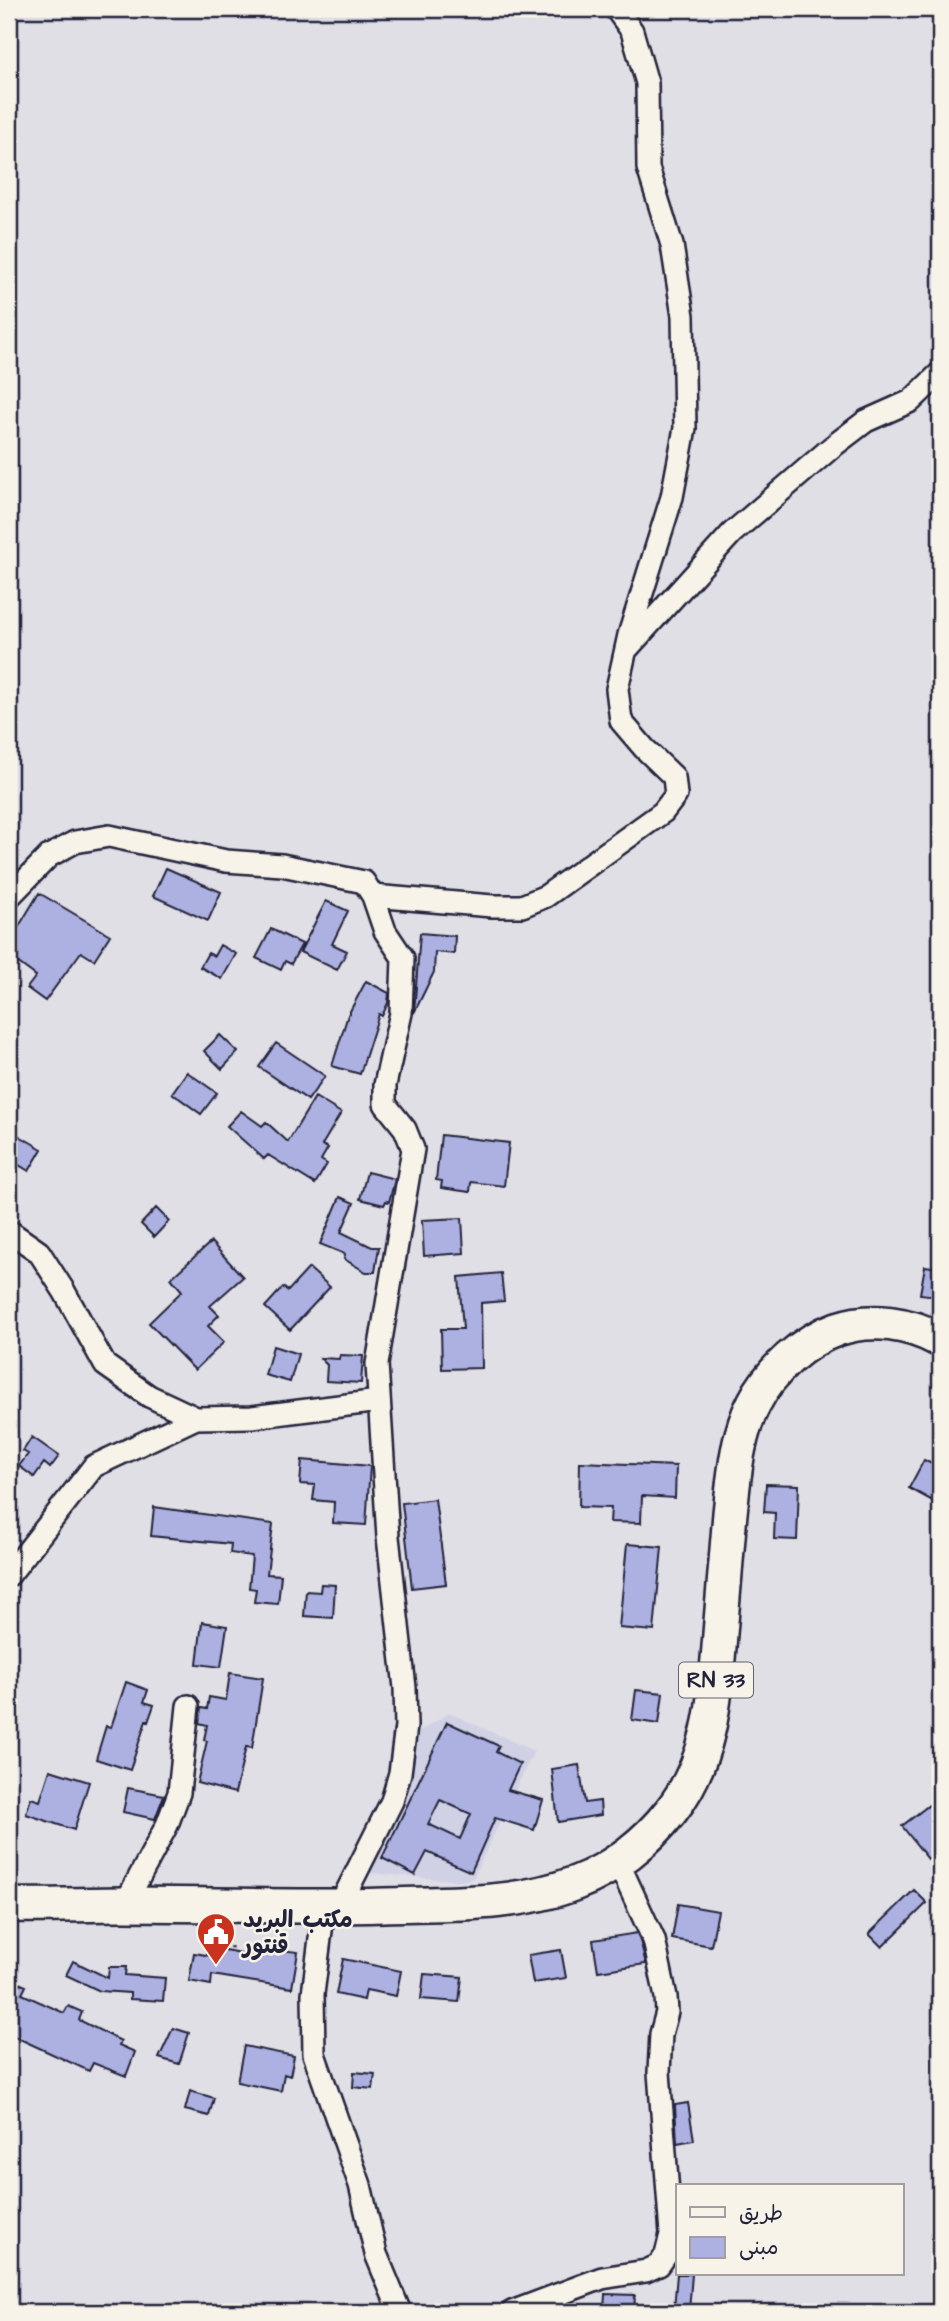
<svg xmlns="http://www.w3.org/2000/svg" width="949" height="2321" font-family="'Architects Daughter','Playpen Sans Arabic',sans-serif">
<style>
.built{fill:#d0d1e5}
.building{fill:#acb1e2;stroke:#22223b;stroke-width:2;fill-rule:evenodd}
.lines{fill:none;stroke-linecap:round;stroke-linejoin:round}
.street-casing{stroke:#22223b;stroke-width:26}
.primary-casing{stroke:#22223b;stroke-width:38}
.path{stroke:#22223b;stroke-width:3.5;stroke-dasharray:2 5;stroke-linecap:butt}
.street{stroke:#f7f3e8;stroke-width:21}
.primary{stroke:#f7f3e8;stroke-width:33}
.labels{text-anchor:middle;stroke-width:5;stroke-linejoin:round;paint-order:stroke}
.shield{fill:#f7f3e8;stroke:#62616f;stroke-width:2}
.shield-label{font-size:21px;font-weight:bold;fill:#22223b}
.poi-label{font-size:23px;font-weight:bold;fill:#22223b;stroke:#f7f3e8;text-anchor:start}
</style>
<rect width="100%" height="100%" fill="#e0dfe6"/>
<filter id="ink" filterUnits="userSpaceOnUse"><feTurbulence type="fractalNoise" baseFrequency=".0143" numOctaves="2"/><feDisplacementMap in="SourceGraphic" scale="14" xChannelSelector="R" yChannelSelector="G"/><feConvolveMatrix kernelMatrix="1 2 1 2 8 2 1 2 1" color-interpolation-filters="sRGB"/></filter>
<g filter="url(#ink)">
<path class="built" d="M449,1713L534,1751L473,1878L462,1881L369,1873L402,1803L418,1732Z"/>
<path class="building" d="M166,868L221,892L208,921L153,896Z
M39,893L110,935L94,960L81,952L45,1001L27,988L36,976L9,956V926L16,931Z
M326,901L348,911L332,944L347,951L337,970L300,952Z
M271,929L302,944L291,964L285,961L281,970L256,958Z
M420,933L455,936L454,954L435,952L434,972L414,1013Z
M220,945L236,954L222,979L200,967L208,953L214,956Z
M366,981L389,993L388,1003L382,1016L379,1014L360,1074L332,1066L348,1015Z
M220,1035L238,1052L222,1069L204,1051Z
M276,1043L325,1076L308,1100L259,1067Z
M187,1072L217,1093L201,1114L172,1093Z
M315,1097L341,1113L322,1145L328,1148L321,1160L327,1164L315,1184L268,1155L264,1159L227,1126L241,1111L262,1126L266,1122L288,1142Z
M16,1134L42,1149L29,1171L9,1159V1146Z
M441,1135L509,1143L504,1186L471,1182L470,1192L441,1188L442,1181L436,1180Z
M367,1172L395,1179L389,1202L386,1201L384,1205L360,1199Z
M340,1197L354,1203L341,1232L372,1247H379L375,1272H366L344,1259L345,1254L320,1244Z
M156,1208L169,1221L154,1237L141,1224Z
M462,1218L464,1253L424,1256L422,1220Z
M211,1242L243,1277L210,1306L219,1315L208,1326L224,1342L195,1370L149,1323L182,1291L171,1278Z
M925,1266L940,1268L936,1296L920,1294Z
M309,1268L330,1287L290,1330L265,1307L283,1287L288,1291Z
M501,1273L504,1301L481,1303L482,1368L442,1369L441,1329H463L459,1277Z
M273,1346L298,1354L290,1382L265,1375Z
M340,1355L363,1356L361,1383L326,1381L327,1365L320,1358L339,1359Z
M32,1437L59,1456L50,1468L44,1463L34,1477L19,1466L28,1454L23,1451Z
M302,1460L370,1466L366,1525L333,1523L334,1502L313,1500L315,1485L300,1484Z
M924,1460L940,1468V1505L909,1488Z
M580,1462L676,1466L675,1498L642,1496L641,1523L610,1522L611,1508L579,1507Z
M766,1484L799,1485L797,1540L774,1539L775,1513L764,1512Z
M435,1499L446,1584L412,1588L402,1503Z
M154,1507L273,1524L267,1574L281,1575L278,1604L254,1602L256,1589L249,1588L252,1556L230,1553L231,1544L151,1536Z
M627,1544L662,1547L654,1631L619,1628Z
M321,1584L335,1585L333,1618L304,1616L306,1591L320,1592Z
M202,1622L227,1626L221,1667L197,1664Z
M230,1673L263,1678L252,1748L246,1747L235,1793L197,1783L207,1741L204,1740L207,1725L199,1723L201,1708L207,1709L209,1697L226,1700Z
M126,1682L148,1690L144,1702L154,1705L148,1722L146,1721L130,1770L96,1759L106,1726L111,1727Z
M636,1690L663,1693L659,1724L632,1720Z
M447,1722L499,1746L496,1752L520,1764L508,1790L543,1800L534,1830L495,1818L471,1872L427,1852L415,1875L382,1858ZM440,1800L471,1814L460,1839L428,1824Z
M579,1765L585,1803L600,1801L601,1815L558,1822L552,1769Z
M50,1770L89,1782L74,1830L26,1814L31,1798L40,1801Z
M128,1788L164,1795L155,1819L123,1812Z
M929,1805L940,1820V1850L928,1859L902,1826Z
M914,1890L927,1903L882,1947L869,1934Z
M678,1904L718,1911L711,1946L672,1939Z
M637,1933L641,1944L646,1964L598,1971L593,1940Z
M214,1948L262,1957L264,1948L298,1952L292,1988L212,1975L211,1985L189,1981L194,1953L212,1956Z
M561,1950L566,1978L533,1983L528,1955Z
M343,1959L401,1971L396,1996L366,1990L364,2000L336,1994Z
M73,1961L108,1978L109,1967H126L125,1975L165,1978L163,2001L130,1999V1993L100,1991L66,1975Z
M424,1974L462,1977L459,2002L421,1999Z
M9,1979L26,1986L22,1994L64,2013L68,2006L82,2012L79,2020L121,2041L119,2045L135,2052L126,2076L93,2063L89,2071L9,2034Z
M173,2028L189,2033L179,2064L159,2058Z
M244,2046L294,2056L290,2076L284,2074L281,2091L237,2082Z
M354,2072L375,2074L373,2089L353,2087Z
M190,2091L214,2098L209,2116L185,2110Z
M688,2103L694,2140L677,2143L675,2105Z
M677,2274H692L689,2311L674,2309Z
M605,2294L635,2295L634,2312H604Z"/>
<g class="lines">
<defs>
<path id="street" d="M627,649L732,533L832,447L866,421L911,401L940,373
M9,897L49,856L75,842L109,836L226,861L282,865L364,882L373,896L492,906H522L546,896L663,812L676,795L674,777L644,748L621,721L617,689L629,635L672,497L685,428L683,316L672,245L648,168L647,83L632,31L616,9
M9,1231L39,1252L64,1291L105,1365L149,1396L196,1418L252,1417L379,1401
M9,1575L94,1466L196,1418
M125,1904L167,1825L179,1793L188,1706
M324,1907L313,1994L314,2054L360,2185L376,2254L400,2312
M339,1907L392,1801L400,1773L406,1726L405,1688L388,1537L377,1364L413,1149L405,1129L385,1104V1085L401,1013L403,958L385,931L373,896
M512,2312L602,2278L646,2271L659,2265L666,2255L671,2234L659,2072L661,2034L667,2012L666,1997L654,1940L618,1862"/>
<path id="primary" d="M9,1905C47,1906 85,1904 123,1904C210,1904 297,1908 384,1905C448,1903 516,1906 576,1883C613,1869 647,1842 671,1811C712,1759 715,1697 720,1634C723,1594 727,1553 730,1513C734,1477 737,1435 754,1403C771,1370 803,1341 837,1329C872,1317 909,1323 940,1340"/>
</defs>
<use href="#street" class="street-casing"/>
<use href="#primary" class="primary-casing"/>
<path class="path" d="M219,1930V1932L231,1945V1949"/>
<use href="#street" class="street"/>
<use href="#primary" class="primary"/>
</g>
</g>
<defs>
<symbol id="civic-pin" viewBox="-11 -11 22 30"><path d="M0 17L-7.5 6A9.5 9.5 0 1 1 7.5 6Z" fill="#c8321e" stroke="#f7f3e8"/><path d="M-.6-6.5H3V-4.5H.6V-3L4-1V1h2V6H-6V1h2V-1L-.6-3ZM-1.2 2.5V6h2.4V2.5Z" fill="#fff"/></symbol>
</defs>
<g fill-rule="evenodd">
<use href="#civic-pin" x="194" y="1910" width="44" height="60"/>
</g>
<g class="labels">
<rect class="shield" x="679" y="1662.5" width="74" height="35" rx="5"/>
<g class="shield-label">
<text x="716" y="1687">RN 33</text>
</g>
<g class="poi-label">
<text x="243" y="1927">مكتب البريد<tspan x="243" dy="26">قنتور</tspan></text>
</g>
</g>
<rect width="949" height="2321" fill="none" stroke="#f7f3e8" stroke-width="35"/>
<rect x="18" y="18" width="914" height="2286" fill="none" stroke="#22223b" stroke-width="2.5" filter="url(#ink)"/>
<rect x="676" y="2184" width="228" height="91" fill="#f7f3e8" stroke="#a29fa3" stroke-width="2"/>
<rect x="690" y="2207" width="35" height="10" fill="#f7f3e8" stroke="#a29fa3" stroke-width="2"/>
<text x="739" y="2220" font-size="21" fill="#22223b">طريق</text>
<rect x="690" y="2237" width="35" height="21" fill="#acb1e2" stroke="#a29fa3" stroke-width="2"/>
<text x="739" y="2254" font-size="21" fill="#22223b">مبنى</text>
</svg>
